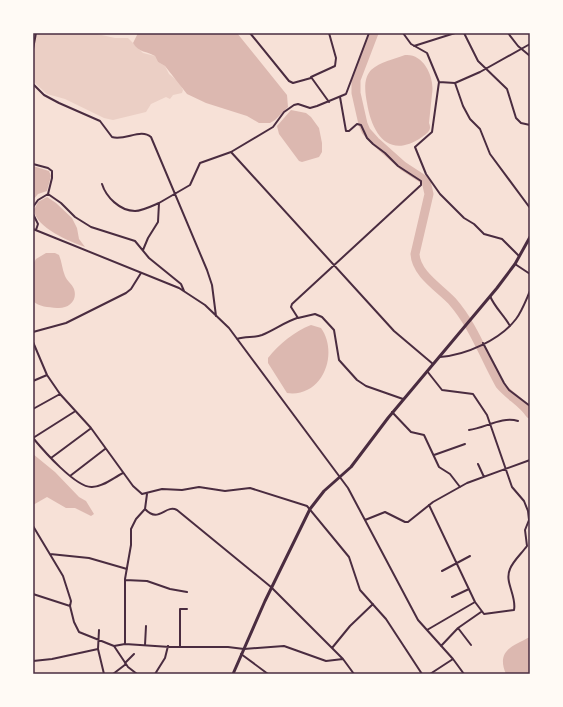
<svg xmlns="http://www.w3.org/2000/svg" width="563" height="707" font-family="'Fira Sans',sans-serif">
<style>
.green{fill:#ebcfc5}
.water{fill:#dcb8b0}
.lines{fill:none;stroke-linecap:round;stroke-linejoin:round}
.river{stroke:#dcb8b0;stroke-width:9}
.minor{stroke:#4a2c40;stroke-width:2}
.tertiary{stroke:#4a2c40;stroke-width:3}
.neatline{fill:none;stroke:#4a2c40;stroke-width:1.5}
</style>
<rect width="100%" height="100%" fill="#f7e1d7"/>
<path class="green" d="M39,33H93L115,38H128L143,53L155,56L158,62L165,66L169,74L179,82L183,90L182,93L173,95L170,99L166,97L151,104L146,112L113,120L104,118L65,99L47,94L34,82L33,44L34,39Z"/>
<path class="water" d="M138,33H237L287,95L288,107L275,120L270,123H259L247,116L206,103L187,94L165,66L158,62L155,56C147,51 139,53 133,43Z
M405,55C424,53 435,78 432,94C431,104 430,113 429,123C432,130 428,133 422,137C389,160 372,134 367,103C365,92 363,79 371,70C380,62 394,59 405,55Z
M291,110L306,113L311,117L319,128L322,143V152L319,157L302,162L299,161L279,134L277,126Z
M33,166L49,171L51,176L47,191L38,194L33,200Z
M47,197L56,203L72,218L77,228L79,239L85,247C69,241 36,228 34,210L38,202Z
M46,253H55L59,255C62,262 62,269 65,276C67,281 72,284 74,289C78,301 68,309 57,308C48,307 39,307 33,301V264L36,259Z
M311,325L321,328C339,353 323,398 287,393L268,363V358C279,344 295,331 311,325Z
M33,454L55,472L79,497L86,501L94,514L91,516L75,508H66L47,497L33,505Z
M530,637V674H506C496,651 512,646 530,637Z"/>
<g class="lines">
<path class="river" d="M374,33L356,80V93L363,124L366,131L375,141L403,166L426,181L429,194L415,254C416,274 440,288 452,301C474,326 484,357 500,385C509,396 522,402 530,414"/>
<path class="minor" d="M250,33L289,81L293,83L311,78
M403,33L411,44L427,53L439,82L455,83L463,106L470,119L480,129L490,154L530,208
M464,33L478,61L507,89L516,118L521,123L530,125
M508,33L518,46L530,56
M414,46L455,33
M33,49L36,33
M439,82L432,132L415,147L426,174L440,194L464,218L474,224L484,234L502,239L519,256
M455,83L480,72L530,44
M33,84L44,95L59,103L100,121L112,137C125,141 141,128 151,137L207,270L212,285L216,316
M340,97L346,131H349L357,124L361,125L367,138L373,144L385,153L398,166L421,181V185L292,304L291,307L298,318L315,314L322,317L334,330L339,360L357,380L366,386L403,399
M329,102L311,77L335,66L336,58L329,33
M231,152L394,331L433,364
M33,164L48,168L52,171V178L48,194
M102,184C106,197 120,211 135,211C142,211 152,206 159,203
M33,207L38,200L48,194L61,203L75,217L91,227L135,241L149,258L181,284L184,291
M33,214L38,224L36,230
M33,229L179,288L205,305L229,328L348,488L418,620L453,659L464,674
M143,250L148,238L158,222L159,203L190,185L200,163L231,152L273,127L284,112L294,105L298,104L310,108L317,106L346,94L369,33
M515,264L530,274
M490,296C495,308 504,315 510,326
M33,332L66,323L126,293L131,289L141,273
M237,339C246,336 254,338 262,335C274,330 285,322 297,318
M33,342L47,375L60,394L91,428L133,486L142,494L162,489L182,490L199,487L225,491L250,488L307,506L349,557L360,590L386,619L422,674
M483,343L504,383L509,390L530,406
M440,357C466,355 500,340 516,319C522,311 526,300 530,291
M427,371L442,390L473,394L487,415L512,487L524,501L528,511L529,520L525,530L527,546C522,553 513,561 510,569C504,582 517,596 514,610L484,614L475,602
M33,381L47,375
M33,409L60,394
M392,412L411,432L424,435L439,467L450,474L460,487
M469,430C485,428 502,416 518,421
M33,438C43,450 76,488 92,487C103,487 113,478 123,473
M33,438L74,412
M434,455L465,444
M51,458L90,429
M478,464L484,477
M70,476L105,449
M145,509C159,524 165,504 177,510L271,587L343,659L354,674
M365,520L385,512L405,522H408L433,502L467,483L530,460
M33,526L63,576L71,601L70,606L74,622L79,632L114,646L128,667L137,674
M50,554L89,558L127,569
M442,571L470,556
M125,580L147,581L170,589L187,592
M33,594L70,606
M452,597L469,589
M458,628L471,645
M99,630L98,649L104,674
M427,630L475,602L429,505
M125,644V579L131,545V529L136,519L145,509L147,494
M145,645L146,626
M114,646L125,644L170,647H228L244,649L284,646L326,661L343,659
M441,646L458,628L481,612
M180,647V609H187
M332,648L350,626L373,604
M241,654L268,674
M33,661L52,659L98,649
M125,663L134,654
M113,674L126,664
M155,674L165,658L168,646
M430,674L453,659"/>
<path class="tertiary" d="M233,674L265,601L310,509L324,491L351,467L388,418L497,288L515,264L530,237"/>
</g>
<rect width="563" height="707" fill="none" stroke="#fffaf5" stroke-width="68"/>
<rect x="34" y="34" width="495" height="639" class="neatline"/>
</svg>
